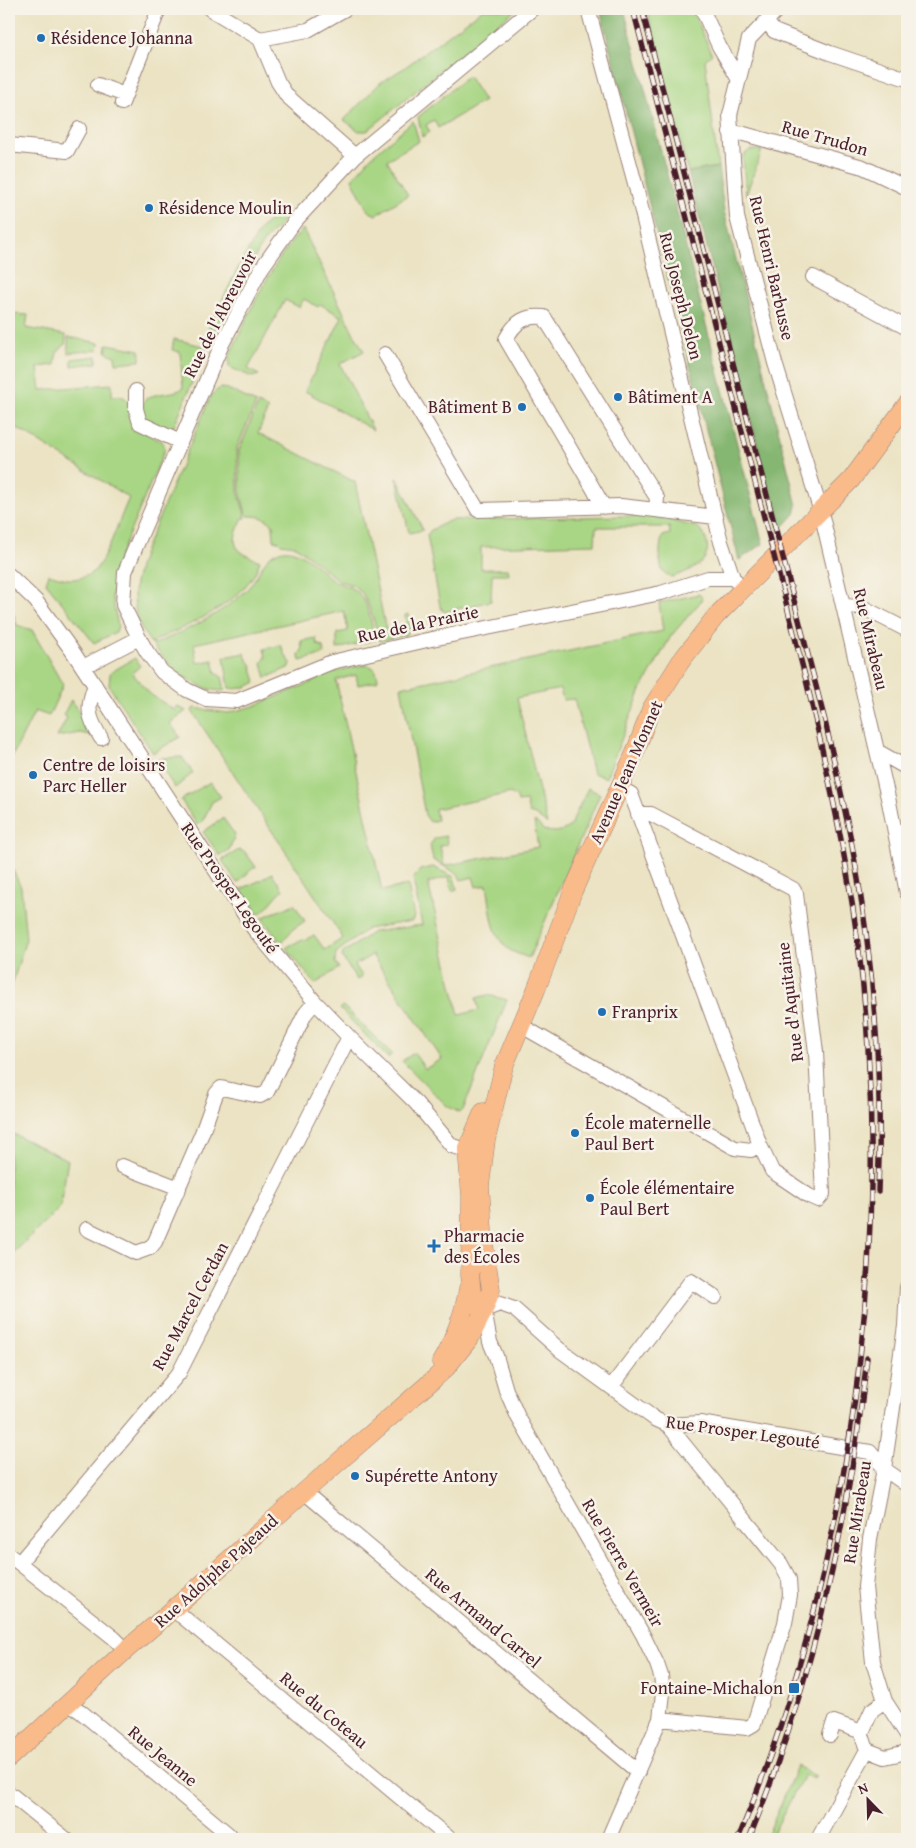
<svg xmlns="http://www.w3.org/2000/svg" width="916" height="1848" font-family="'Gentium Book Plus',serif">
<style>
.green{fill:#a8d684;stroke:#797a58}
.forest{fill:#86b772;stroke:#686b4e}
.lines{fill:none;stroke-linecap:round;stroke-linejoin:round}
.minor-casing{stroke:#9a8177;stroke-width:16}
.major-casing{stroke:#9a8177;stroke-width:19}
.minor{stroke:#fff;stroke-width:14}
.major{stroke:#fabb8b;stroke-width:18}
.rail-casing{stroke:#4a1f2b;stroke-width:5.5}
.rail{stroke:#f7f3e8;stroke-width:4;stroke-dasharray:11;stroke-linecap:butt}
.poi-dot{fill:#1f6fb2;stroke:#f7f3e8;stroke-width:2}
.labels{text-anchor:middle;stroke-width:5;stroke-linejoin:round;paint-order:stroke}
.poi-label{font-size:18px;fill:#4a1f2b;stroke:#f7f3e8;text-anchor:start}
.street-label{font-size:18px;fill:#4a1f2b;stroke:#f7f3e8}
</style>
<rect width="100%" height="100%" fill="#f7f3e8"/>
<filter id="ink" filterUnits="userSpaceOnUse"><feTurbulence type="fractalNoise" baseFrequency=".02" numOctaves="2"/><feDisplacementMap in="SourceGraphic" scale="10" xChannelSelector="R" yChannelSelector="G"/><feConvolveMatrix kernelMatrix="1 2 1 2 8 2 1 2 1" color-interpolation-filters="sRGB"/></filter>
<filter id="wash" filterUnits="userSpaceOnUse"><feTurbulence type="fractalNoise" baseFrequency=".0096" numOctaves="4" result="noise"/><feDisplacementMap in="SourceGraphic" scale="20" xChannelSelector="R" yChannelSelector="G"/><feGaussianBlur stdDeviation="1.12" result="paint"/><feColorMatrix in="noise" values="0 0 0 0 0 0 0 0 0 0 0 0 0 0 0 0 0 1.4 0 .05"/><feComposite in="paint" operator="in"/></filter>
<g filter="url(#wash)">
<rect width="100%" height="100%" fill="#ebe3c3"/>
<path class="green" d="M483,9H516L367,131H359L344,120L380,83L404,68Z
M647,9H692L712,54L705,60L718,167L688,172Z
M468,76L484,101L438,128L434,120L426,125L430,132L422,137L418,117Z
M413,121L419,141L387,160L408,195L376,215L368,211L352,179L372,156Z
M750,150H762L746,195L743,158L745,154Z
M281,210L288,216L262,244L218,329L213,331L208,330L235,274L261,228Z
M303,229L354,334L364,351L340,364L373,430L305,391L342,317L320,304L318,307L304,299L299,307L285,300L248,369L259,375L252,377L229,367V358L232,350C252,308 271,263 303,229Z
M13,314L28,315L26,328L66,335L65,345L57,352L55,365L38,367L41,390L112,384V396H122L129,401C137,429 137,429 163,442L165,449L116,565L112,596L118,626L116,632L94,643L46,583L49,574C59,577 69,581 79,578C85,577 92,573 96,569C109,553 120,517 129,498L9,423V335Z
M68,337L99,343L98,350L68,353Z
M174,339L207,347L174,426C163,430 155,424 145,420C130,387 171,398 183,388L180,352L172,350Z
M107,344L140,350V361L116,363L115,356L106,352Z
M97,356V363L72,366V359Z
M222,388L228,389L256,403L237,448L238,491L246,518H243C229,544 233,551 260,561C248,602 190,624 154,641L152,644H155C188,629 224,614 249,587C261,573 264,553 284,550C302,548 319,570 332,579C339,584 346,585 353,589C369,598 371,623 375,640L337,649V633L348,631L344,611L194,644L197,663L213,660L216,673L222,677L225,690C209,694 181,677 171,666C157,651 140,633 136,613C134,602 133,590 136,579C141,554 154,531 163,508C179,470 195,433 211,396L217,390Z
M258,404L268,409L258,433L355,482L386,630L406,626L405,615L408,614L411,629L406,635L380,641L370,609L363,594L353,585L339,581L296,546L281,544L278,541L274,540L273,525C266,517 258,516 248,516L246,514L240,491L239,450Z
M397,478L423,530L409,533Z
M621,516H652L697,527C702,530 704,534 706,540C714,563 689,571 672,577C668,575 664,574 662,570C659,561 659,544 663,536L670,534L669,527H596L595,544L481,547V569H508L509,574H492L491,601L444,612L440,606L427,535L431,530L451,520Z
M699,594L702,597L701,601L671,636L641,690L606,778L593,773L574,699L563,700L560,689L517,698L547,824L535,815L529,813L526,801L518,802L516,795L512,796L511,793L435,809L437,820L430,822L425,815L401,687L663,631L659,603Z
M9,614L14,615L17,625L32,630L63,685L49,716L35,711L9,763Z
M316,638L317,644L323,647L324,654L300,661L299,655L302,650L301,641Z
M281,645L284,653L291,663L290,667L266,678L262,663L266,657L264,649Z
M245,653L246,658L251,664L256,682C248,687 239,690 229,688L224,657Z
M135,658L140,666L132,673L150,694L174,710L177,706L186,711L170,723L180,737L153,753L109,686L110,673Z
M364,665C374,666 376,669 378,679L377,681L358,685L356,675L336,680L382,891L408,885L414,917L412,921L367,929L336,953L335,962L339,968L315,984L286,948C295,941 305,941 314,935L325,950L343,938L192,711L194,708L228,713L254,706L317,680L327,673Z
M71,700L95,736L80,733L57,737L67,718L63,715Z
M182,757L193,773L175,788L157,761L163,758Z
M210,782L221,797L212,802L202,822L197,825L181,800Z
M588,788L600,794L529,958C522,955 513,953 507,948C490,933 491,905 487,885L476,887L473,877L461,880L458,874L433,860L430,845L435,838L446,836L447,844L440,846L444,866L538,847L534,822L537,823L543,830C554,833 561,833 570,826Z
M223,818L235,835L229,850L220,856L203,832Z
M239,850L245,852L256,867C248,870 245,878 237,883L222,860Z
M9,862L21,887L26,939L9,995Z
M433,867L454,877L457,889L452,891L449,877L428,883L459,1015L479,1010L476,998L488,995L507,1000L463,1110L460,1113L447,1106L402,1061L414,1053L425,1069L442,1059L372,955L355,965L362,976L357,980L342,957L343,953L373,932L422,925L413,879L420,870Z
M272,873L283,890C274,897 269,908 259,914L241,889L261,880Z
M294,904L305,921L293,929L281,943L262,918C272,912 284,910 294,904Z
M343,1006L392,1054L388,1058L340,1009Z
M9,1132L68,1160L60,1208L9,1257Z
M797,1766L816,1776L814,1779L804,1775L770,1839H766Z"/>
<path class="forest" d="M600,9H624L763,544L739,560Z
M718,167L724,211L797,506L795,514L779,531L688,172Z"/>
</g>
<g filter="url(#ink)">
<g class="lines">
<defs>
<path id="minor" d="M210,9L260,39L278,82L287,96L355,156
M588,9L637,191L721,542L733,578L738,583
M702,9L719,46L739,80
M778,9L749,39L730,115L737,217L775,363L821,512L889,802L907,893
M766,21L774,31L830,53L907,79
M260,39L308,30L345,9
M98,85L125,95
M122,103L159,9
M730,132L744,134L863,167L907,188
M9,145L67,151L79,129
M813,277L907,328
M385,354L478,510L621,506L716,517
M136,391V409L140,423L180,442
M604,507L506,339C515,322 525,315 544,317L657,498L656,510
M9,575L36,601L73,652L254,929L315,1002L349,1037L416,1103L452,1146L467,1150
M844,606L862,607L907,630
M139,638L147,652L162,672L187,690L206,699L237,701L332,662L427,640L661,593L708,578H733
M83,667L139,638L123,605L125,572L222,344L261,269L295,221L355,156L532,9
M95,685C86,708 88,717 101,738
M877,751L907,768
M638,814H651L793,889L796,894L816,1052L823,1194L818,1200L809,1196L772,1171L760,1145
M520,1025L735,1148L751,1150L760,1145L631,794L619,788
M122,1166L179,1188
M87,1229L136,1253L150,1248L155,1242L202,1133L216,1094L221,1088L260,1096L267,1092L305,1014L315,1002
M907,1287L905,1326L884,1469L870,1539L865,1587L873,1662L885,1701L907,1735
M611,1387L691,1281L715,1297
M304,1492L638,1772
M9,1555L114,1638L126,1650
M19,1563L179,1373L349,1037
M172,1610L183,1617L450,1839
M885,1701L872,1710L862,1732V1735L867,1750L885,1757L907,1752
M68,1704L80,1711L234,1839
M660,1719L747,1728L754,1724L785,1623L790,1595L789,1579L781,1564L668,1425
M830,1735L834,1722L862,1732
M9,1793L66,1839
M608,1839L660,1719L663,1693L661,1676L657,1664L643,1635L518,1417L506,1390L496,1356L490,1342L484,1310L500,1304L514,1309L560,1350L655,1419L668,1425L700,1423L870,1452L884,1469L907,1485
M818,1839L867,1750"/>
<path id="major" d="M467,1150L471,1196L470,1275L473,1303L484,1310
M467,1150L483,1112
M441,1362C453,1342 465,1311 468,1288
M9,1758L126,1650L193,1592L304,1492L434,1379L446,1368L470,1338L484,1310L491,1290L484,1244L480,1186L486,1140L504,1066L536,990L573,891L634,755L651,709L681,661L716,616L851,480L907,404"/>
</defs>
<use href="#minor" class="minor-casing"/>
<use href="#major" class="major-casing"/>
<use href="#minor" class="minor"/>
<use href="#major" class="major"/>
<defs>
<path id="rail" d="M633,9L806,680C835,801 861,923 868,1048C884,1312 840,1595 738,1839
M642,9L825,721C834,761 843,800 851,840C873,954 883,1075 878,1191
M749,1839C811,1685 849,1523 867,1358"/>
</defs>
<use href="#rail" class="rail-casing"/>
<use href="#rail" class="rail"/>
</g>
</g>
<g class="poi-dot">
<circle cx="41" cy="38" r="5"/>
<circle cx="149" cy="208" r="5"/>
<circle cx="618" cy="397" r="5"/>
<circle cx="522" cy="407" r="5"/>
<circle cx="33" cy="775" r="5"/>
<circle cx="602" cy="1012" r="5"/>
<circle cx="575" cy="1133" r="5"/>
<circle cx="590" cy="1198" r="5"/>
<path d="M431.5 1238.5h5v5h5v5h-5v5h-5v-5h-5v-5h5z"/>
<circle cx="355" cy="1476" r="5"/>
<rect x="788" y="1682" width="12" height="12" rx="2.5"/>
</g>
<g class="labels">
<g class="poi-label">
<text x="51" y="44">Résidence Johanna</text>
<text x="159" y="214">Résidence Moulin</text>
<text x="628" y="403">Bâtiment A</text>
<text x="512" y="413" text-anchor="end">Bâtiment B</text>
<text x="43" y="771">Centre de loisirs<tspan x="43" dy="21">Parc Heller</tspan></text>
<text x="612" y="1018">Franprix</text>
<text x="585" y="1129">École maternelle<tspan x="585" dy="21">Paul Bert</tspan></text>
<text x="600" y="1194">École élémentaire<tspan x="600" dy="21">Paul Bert</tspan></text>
<text x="444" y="1242">Pharmacie<tspan x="444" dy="21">des Écoles</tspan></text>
<text x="365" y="1482">Supérette Antony</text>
<text x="783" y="1694" text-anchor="end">Fontaine-Michalon</text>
</g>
<g class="street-label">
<text transform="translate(825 138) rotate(16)" y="6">Rue Trudon</text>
<text transform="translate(772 268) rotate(77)" y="6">Rue Henri Barbusse</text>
<text transform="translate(681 296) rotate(76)" y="6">Rue Joseph Delon</text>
<text transform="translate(220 314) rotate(-63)" y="6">Rue de l'Abreuvoir</text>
<text transform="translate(418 624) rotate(-12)" y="6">Rue de la Prairie</text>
<text transform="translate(871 639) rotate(77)" y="6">Rue Mirabeau</text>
<text transform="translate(626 772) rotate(-66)" y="6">Avenue Jean Monnet</text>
<text transform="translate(230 888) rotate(55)" y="6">Rue Prosper Legouté</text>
<text transform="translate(790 1002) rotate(-97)" y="6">Rue d'Aquitaine</text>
<text transform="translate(190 1306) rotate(-62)" y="6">Rue Marcel Cerdan</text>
<text transform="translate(743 1432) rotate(8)" y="6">Rue Prosper Legouté</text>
<text transform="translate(857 1512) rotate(-81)" y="6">Rue Mirabeau</text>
<text transform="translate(623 1563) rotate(60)" y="6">Rue Pierre Vermeir</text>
<text transform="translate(216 1571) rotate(-42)" y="6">Rue Adolphe Pajeaud</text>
<text transform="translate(483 1618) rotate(40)" y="6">Rue Armand Carrel</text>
<text transform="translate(324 1710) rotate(40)" y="6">Rue du Coteau</text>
<text transform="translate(163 1756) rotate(40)" y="6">Rue Jeanne</text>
</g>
</g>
<rect width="916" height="1848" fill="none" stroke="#f7f3e8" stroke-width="30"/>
<g transform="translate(868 1800) rotate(337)" stroke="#f7f3e8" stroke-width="4" paint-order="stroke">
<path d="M0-4L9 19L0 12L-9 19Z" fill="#4a1f2b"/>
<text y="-8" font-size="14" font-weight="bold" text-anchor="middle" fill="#4a1f2b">N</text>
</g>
</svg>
